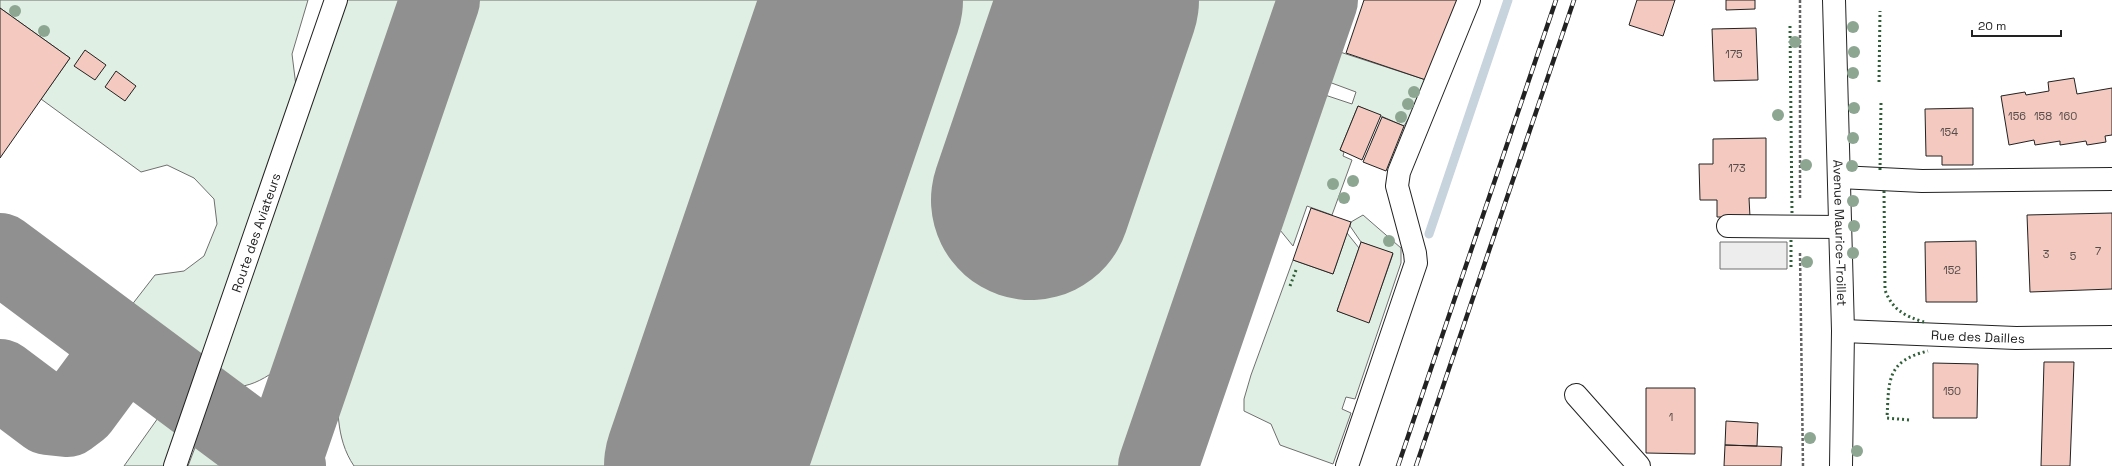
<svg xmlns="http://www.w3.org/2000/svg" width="2112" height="466" font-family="'Space Grotesk',sans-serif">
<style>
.green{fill:#e0efe3;stroke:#6f6f6f}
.parking{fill:#ededed;stroke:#6f6f6f}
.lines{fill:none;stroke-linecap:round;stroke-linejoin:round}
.stream{stroke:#c7d3dd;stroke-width:9}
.taxiway{stroke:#909090;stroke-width:80}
.runway{stroke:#909090;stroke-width:200}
.building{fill:#f3c9c0;stroke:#222}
.minor-casing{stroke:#222;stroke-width:24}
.path{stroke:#646464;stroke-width:2.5;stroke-dasharray:3 2;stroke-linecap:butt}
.minor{stroke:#fff;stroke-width:22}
.rail-casing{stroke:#222;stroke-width:4.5}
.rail{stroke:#fff;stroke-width:3;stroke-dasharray:9;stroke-linecap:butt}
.hedge{stroke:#2f5e38;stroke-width:3;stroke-dasharray:2 3;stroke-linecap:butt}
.tree{fill:#8da692}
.labels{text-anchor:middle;stroke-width:3;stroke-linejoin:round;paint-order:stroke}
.number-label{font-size:11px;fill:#564c4a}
.street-label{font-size:13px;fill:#222;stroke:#fff}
</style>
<rect width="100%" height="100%" fill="#fff"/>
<path class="green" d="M0,0H308L292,54L296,86L205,357L189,361L124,315L155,275L184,271L204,256L217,224L214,199L194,178L167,165L141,172L41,99L70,58L0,8Z
M346,0H417L294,356C276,371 245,397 221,382L220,366Z
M467,0H768L608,466H354C335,438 337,403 339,371Z
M958,0H1297L1136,466H799Z
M1340,52L1426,80L1414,109L1404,126L1358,106L1340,150L1344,152L1343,156L1352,160L1332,215L1307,206L1293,246L1280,230L1289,204L1286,202L1325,95L1352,104L1356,92L1329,82Z
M1363,215L1401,248V263L1355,399L1346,397L1342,409L1351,413L1333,464L1280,445L1271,424L1244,411V399L1251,375L1293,260L1333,274L1347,233L1359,248L1337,311L1369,322L1393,254L1361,242L1350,226L1351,222Z
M170,401L180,414L181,425L167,466H124Z
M209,427L222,436L237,466H188L202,429Z"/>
<path class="parking" d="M1720,242H1787V269H1720Z"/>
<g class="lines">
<path class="stream" d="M1429,234L1508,0"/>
<path class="taxiway" d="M0,253L286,466
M0,379L48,415L67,417L79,408L119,354L130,351L146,362
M280,466L440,0
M1158,466L1318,0"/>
<path class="runway" d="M1031,200L1099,0
M704,466L863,0"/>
</g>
<path class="building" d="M1364,0H1460L1426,80L1346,53Z
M1637,0H1675L1663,36L1629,25Z
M1726,0H1755V9L1726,10Z
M0,8L70,58L0,158Z
M1756,28L1758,80L1714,81L1712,29Z
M85,50L106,65L95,80L74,66Z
M116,71L136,86L125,101L105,87Z
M2074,78L2077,94L2112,88V135L2105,136L2106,142L2087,145L2086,141L2060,145V141L2035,145L2034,140L2009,145L2001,96L2025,92L2026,95L2049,91L2048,82Z
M1358,106L1381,115L1362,160L1340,150Z
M1973,108V165H1942V156H1926L1925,109Z
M1382,117L1404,126L1386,171L1363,162Z
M1766,138V198H1749L1750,217H1717V200H1700L1699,164H1713V139Z
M1311,208L1351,222L1333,274L1293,260Z
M2112,213V289L2030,292L2027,215Z
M1976,241L1977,302H1926L1925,242Z
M1361,242L1393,253L1369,323L1337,311Z
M2044,362H2074L2070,466H2041Z
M1933,363L1978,364L1977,418H1933Z
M1646,388H1695V454L1646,453Z
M1726,421L1758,423L1757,446L1725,445Z
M1725,445L1782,447L1781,466H1724Z"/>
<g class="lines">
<defs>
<g id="minor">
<path id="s1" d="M1834,0L1843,331L1841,466"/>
<path d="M1839,177L1922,181L2112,179"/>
<path d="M1728,226L1840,227"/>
<path id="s2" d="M1843,331L2016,338L2112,337"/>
<path d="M1576,395L1639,466"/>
<path id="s3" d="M175,466L336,0"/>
<path d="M1347,466L1416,263L1415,253L1397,186L1399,172L1469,0"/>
</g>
</defs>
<use href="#minor" class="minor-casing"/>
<path class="path" d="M1800,0V200
M1800,253L1803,466"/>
<use href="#minor" class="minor"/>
<defs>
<path id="rail" d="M1398,466L1556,0
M1416,466L1574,0"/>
</defs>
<use href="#rail" class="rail-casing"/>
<use href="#rail" class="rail"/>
<path class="hedge" d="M1790,26L1792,214
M1879,82L1880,11
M1880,170L1881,102
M1884,191L1885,290C1892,309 1904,316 1924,322
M1791,240V269
M1290,286L1296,270
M1909,420L1887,418C1889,381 1886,361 1928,351"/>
</g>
<g class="tree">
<circle cx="15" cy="11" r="6"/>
<circle cx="1853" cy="27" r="6"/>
<circle cx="44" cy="31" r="6"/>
<circle cx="1795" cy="42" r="6"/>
<circle cx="1854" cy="52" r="6"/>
<circle cx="1853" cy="73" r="6"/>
<circle cx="1414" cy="92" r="6"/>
<circle cx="1408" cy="104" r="6"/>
<circle cx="1854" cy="108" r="6"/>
<circle cx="1778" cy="115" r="6"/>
<circle cx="1401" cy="117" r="6"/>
<circle cx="1853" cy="138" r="6"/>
<circle cx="1806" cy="165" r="6"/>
<circle cx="1852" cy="166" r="6"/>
<circle cx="1353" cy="181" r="6"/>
<circle cx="1333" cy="184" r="6"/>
<circle cx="1344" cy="198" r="6"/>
<circle cx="1853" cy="201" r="6"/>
<circle cx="1854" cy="226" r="6"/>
<circle cx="1389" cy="241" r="6"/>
<circle cx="1853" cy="253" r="6"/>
<circle cx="1807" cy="262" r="6"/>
<circle cx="1810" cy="438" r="6"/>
<circle cx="1857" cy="451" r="6"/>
</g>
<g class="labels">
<g class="number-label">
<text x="1734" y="58">175</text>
<text x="2017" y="120">156</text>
<text x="2043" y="120">158</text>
<text x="2068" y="120">160</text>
<text x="1949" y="136">154</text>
<text x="1737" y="172">173</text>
<text x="2098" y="255">7</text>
<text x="2046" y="258">3</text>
<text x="2073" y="260">5</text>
<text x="1952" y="274">152</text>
<text x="1952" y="395">150</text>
<text x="1671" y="421">1</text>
</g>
<g class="street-label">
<text dy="5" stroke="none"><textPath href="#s3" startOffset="247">Route des Aviateurs</textPath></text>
<text dy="5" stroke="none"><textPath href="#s1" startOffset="233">Avenue Maurice-Troillet</textPath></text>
<text dy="5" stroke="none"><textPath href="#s2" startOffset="135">Rue des Dailles</textPath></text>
</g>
</g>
<path d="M1972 30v6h89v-6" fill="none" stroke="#222222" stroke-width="2"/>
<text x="1978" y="30" font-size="12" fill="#222222" stroke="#ffffff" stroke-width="3" paint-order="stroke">20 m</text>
</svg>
